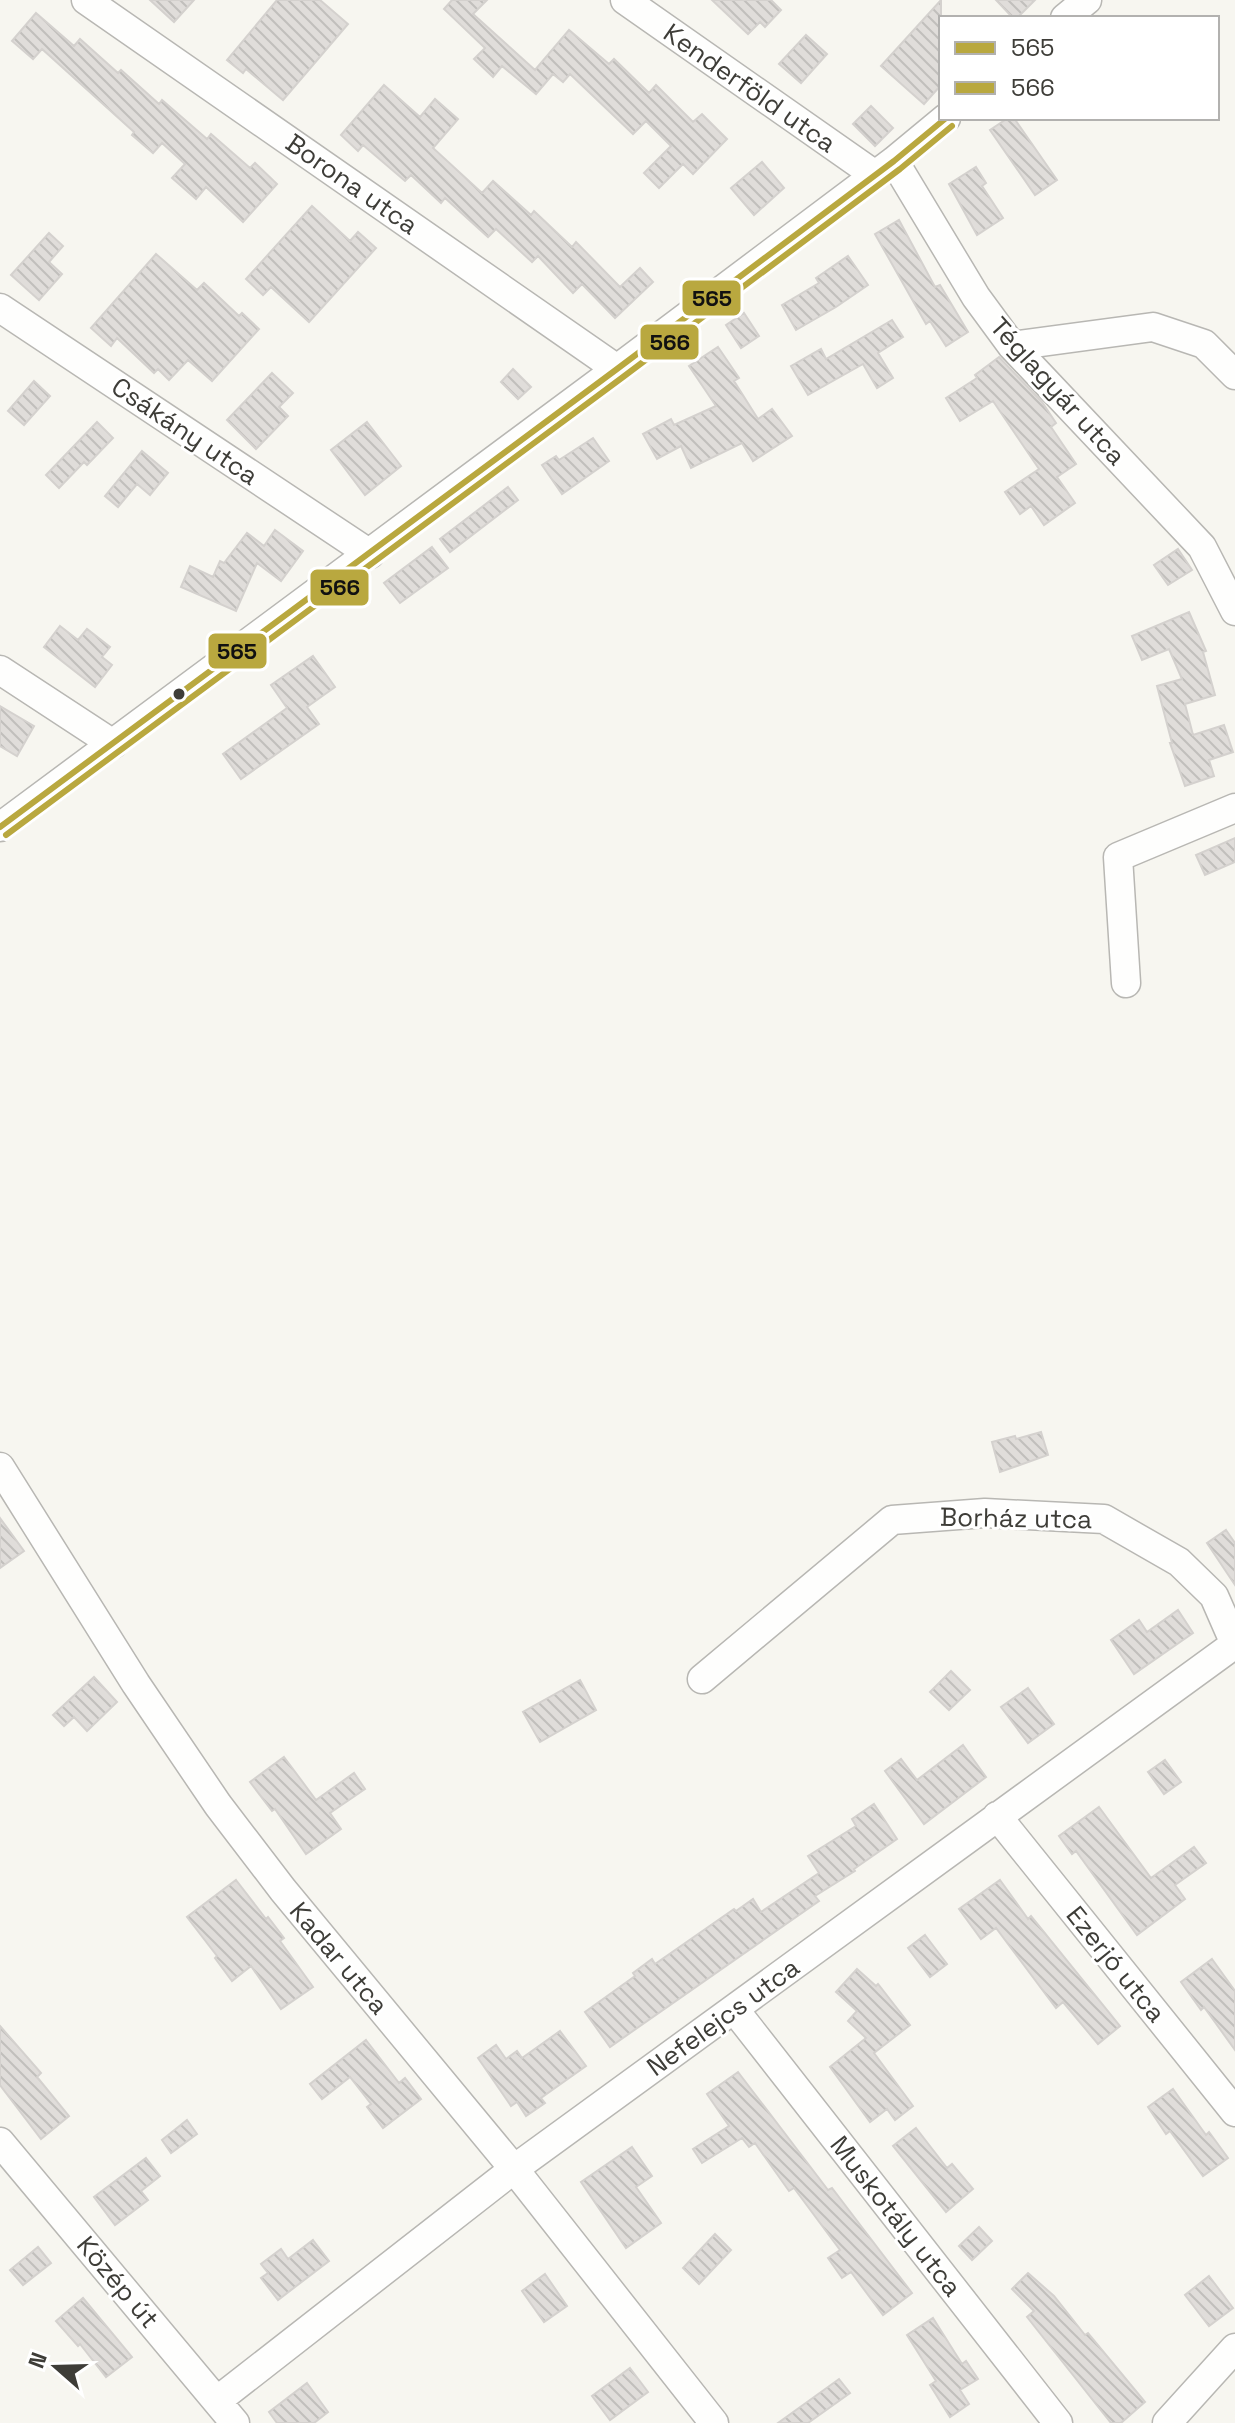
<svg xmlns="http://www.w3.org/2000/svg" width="1235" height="2423" font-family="'Space Grotesk',sans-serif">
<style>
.building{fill:url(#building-back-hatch);stroke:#d4d1ce;stroke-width:2}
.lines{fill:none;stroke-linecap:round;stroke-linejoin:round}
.minor-casing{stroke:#b8b7b3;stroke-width:31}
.minor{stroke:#fefefd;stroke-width:28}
.bus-1-casing{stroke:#fff;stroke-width:12}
.bus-2-casing{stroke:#fff;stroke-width:12}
.bus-1{stroke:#b9a83f;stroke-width:6}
.bus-2{stroke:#b9a83f;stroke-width:6}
.bus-dot{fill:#3e3d38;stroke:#fff;stroke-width:3}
.labels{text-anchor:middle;stroke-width:6;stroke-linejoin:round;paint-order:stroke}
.street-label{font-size:26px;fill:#3e3d38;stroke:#fff}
.line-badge{stroke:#fff;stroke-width:3}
.pale-badge-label{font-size:22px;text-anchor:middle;font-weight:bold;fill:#111}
</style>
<defs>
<pattern id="building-back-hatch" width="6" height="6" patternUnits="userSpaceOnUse" patternTransform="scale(2)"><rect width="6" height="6" fill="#e0ddda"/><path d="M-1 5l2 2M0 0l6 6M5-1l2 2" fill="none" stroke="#c1bfbc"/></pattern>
</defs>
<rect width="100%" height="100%" fill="#f7f6f0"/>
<path class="building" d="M150,0H194L174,22Z
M277,0H320L348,24L283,100L246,69L243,73L227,60Z
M452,0H487L473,14L535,70L569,30L609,64L614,59L649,93L656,85L693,122L702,114L727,139L693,174L683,164L659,188L644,173L671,146L646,121L633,134L570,74L563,82L553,74L536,94L502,66L493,77L474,59L485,48L444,9Z
M712,0H771L781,10L765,27L760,22L748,34Z
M941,0V85L924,104L881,66Z
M996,0H1035L1017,18H1013Z
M36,13L74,46L80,39L118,73L121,70L159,104L162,100L207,139L211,134L250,168L255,163L277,184L243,222L206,187L196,199L172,178L185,164L162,143L153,153L132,135L134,132L42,49L33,59L12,41Z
M806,35L827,54L801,83L779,64Z
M384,85L420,117L435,99L458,119L433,148L482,193L493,181L531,215L534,211L572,247L576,242L620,287L640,268L653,282L615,318L582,284L573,293L538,256L532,262L496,229L488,237L445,198L441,203L411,175L405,181L363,145L358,151L341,135Z
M871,106L893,128L875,146L853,124Z
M1008,118H1014L1057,180L1035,195L990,130Z
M762,162L784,188L754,215L731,188Z
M976,167L986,183L982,186L1003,218L977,235L949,184Z
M312,206L350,241L358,232L376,248L309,322L271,287L263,295L246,279Z
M899,220L935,287L940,285L968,332L946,346L930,321L926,324L875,234Z
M49,233L63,246L49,262L62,274L39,300L11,275Z
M156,254L197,290L204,283L239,316L242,313L259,329L212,381L188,360L169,380L158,369L154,373L117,338L111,346L91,328Z
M848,256L868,285L836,307L796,330L782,305L819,283L816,278Z
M744,313L759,336L741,348L726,325Z
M892,320L903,337L878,353L893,378L877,388L863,364L808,395L791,366L821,349L826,359Z
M718,347L739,378L734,381L758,419L772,409L792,436L753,461L742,443L691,468L681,446L657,459L643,434L671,419L674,425L716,406L689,366Z
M999,357L1042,402L1056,423L1051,427L1076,464L1057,477L1075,503L1044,525L1031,506L1020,514L1005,492L1039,469L993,401L960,421L946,398L977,378L975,375Z
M513,369L531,387L518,399L501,382Z
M272,373L293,393L279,407L288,416L256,449L227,420Z
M34,381L50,396L24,425L8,411Z
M97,422L113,438L87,465L84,462L59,488L46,475Z
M367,422L401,466L365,495L331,450Z
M593,438L609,461L562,494L542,465L556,456L559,460Z
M142,451L168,473L150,495L137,484L118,507L105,496Z
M508,487L518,500L450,552L440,539Z
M275,530L303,551L281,581L257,563L236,611L181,587L190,566L213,577L220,561L224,563L247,533L264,546Z
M432,547L448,568L400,603L384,583Z
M1178,549L1192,570L1168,585L1154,565Z
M1189,612L1206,651L1203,652L1215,695L1185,704L1193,735L1224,725L1233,752L1209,760L1214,776L1185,786L1170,743H1172L1157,686L1182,679L1169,649L1142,660L1132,636Z
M60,626L78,640L87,629L110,647L102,657L112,665L95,687L44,647Z
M313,656L335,687L307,707L319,724L241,779L223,754L287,708L271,685Z
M0,706L34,726L17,756L0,746Z
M1235,838V862L1205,875L1196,855Z
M1041,1432L1048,1455L1000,1472L992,1442L1015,1436L1016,1439Z
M0,1518L24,1551L0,1568Z
M1226,1530L1235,1543V1585L1207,1543Z
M1178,1610L1193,1633L1134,1674L1111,1640L1139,1620L1147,1632Z
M951,1671L970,1690L949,1710L930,1692Z
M94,1677L117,1702L87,1731L74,1717L64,1726L53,1715Z
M580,1680L596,1710L540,1742L523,1712Z
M1028,1688L1054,1724L1028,1743L1001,1707Z
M963,1745L986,1777L924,1824L885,1771L901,1759L917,1780Z
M284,1757L316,1800L354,1773L365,1789L330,1813L341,1829L306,1854L275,1809L272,1811L250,1782Z
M1165,1760L1181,1782L1164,1794L1148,1772Z
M874,1804L897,1839L854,1869L855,1871L815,1896L819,1901L610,2047L585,2012L635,1976L633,1973L652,1959L655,1964L734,1909L736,1911L753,1899L761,1912L819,1873L808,1856L856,1826L852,1819Z
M1099,1807L1151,1878L1194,1847L1206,1863L1175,1885L1185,1899L1137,1935L1076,1851L1072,1854L1059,1836Z
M236,1880L266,1919L268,1917L284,1938L280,1941L313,1987L281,2009L251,1966L232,1981L215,1958L217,1956L187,1917Z
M1000,1880L1028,1919L1031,1916L1120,2026L1098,2044L1063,2002L1056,2008L996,1928L981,1939L959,1909Z
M925,1935L947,1964L930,1977L908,1948Z
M1212,1959L1235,1991V2050L1204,2007L1201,2010L1181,1982Z
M857,1969L876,1986L878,1984L910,2025L874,2053L913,2106L895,2120L887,2109L870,2122L830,2067L866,2038L848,2021L857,2011L836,1992Z
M0,2026L41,2073L37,2077L69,2116L41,2139L0,2085Z
M560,2031L586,2066L541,2098L545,2103L526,2116L517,2102L511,2106L478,2058L496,2045L506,2059L517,2051L522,2058Z
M366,2040L399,2083L405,2078L421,2099L383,2128L367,2107L371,2104L350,2077L322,2099L310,2084Z
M738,2072L828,2190L832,2188L912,2293L883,2315L851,2272L842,2278L828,2258L840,2250L794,2188L789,2191L755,2143L749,2147L742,2138L702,2163L693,2149L729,2126L707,2094Z
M1173,2089L1206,2135L1209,2132L1228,2158L1203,2176L1170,2131L1166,2134L1148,2107Z
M187,2120L197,2134L171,2153L162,2140Z
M916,2128L947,2168L952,2164L973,2189L946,2212L893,2146Z
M632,2147L652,2176L636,2187L661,2223L626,2248L581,2182Z
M146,2158L160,2176L141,2191L148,2200L115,2225L94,2197Z
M979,2227L992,2241L972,2260L959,2246Z
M715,2234L731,2250L699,2284L683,2268Z
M313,2240L329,2261L278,2300L261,2278L268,2273L261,2264L281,2249L288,2259Z
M38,2247L51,2263L23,2285L10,2270Z
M1028,2273L1054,2296L1085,2335L1088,2333L1145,2402L1121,2423H1111L1027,2317L1034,2311L1012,2289Z
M545,2274L567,2306L544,2322L522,2291Z
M1209,2276L1233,2308L1209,2326L1185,2295Z
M83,2298L132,2357L106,2377L80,2344L78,2346L56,2321Z
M933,2318L962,2364L966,2361L978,2379L960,2390L969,2404L950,2417L930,2385L936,2381L907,2335Z
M630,2368L648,2392L610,2420L592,2396Z
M839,2379L850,2393L808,2423H778Z
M307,2383L328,2412L314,2423H277L269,2412Z"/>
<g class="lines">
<defs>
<path id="minor" d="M86,0L617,369
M625,0L875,175
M1065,18L1087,0
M894,161L976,297L1012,346L1202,547L1235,611
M0,308L370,554
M1012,346L1153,327L1204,344L1235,375
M0,670L113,744
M0,827L617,369L894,161L946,118
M1126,983L1118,857L1235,808
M0,1467L136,1684L218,1805L283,1890L514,2169L714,2423
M702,1679L892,1520L985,1513L1104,1519L1179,1562L1214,1596L1235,1644
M997,1816L1235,2112
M734,2009L1058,2423
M0,2142L235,2423
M218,2400L514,2169L1235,1644
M1167,2423L1235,2348"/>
</defs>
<use href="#minor" class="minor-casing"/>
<use href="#minor" class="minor"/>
<defs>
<path id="bus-1" d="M0,827L617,369L894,161L946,118"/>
<path id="bus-2" d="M6,835L623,377L900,169L952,126"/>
</defs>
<use href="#bus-1" class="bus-1-casing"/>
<use href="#bus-2" class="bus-2-casing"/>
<use href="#bus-1" class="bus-1"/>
<use href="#bus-2" class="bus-2"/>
</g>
<circle class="bus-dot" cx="179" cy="694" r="7"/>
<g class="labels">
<g class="street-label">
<text transform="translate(750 88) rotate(35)" y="9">Kenderföld utca</text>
<text transform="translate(352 184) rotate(35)" y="9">Borona utca</text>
<text transform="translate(1058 391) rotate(48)" y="9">Téglagyár utca</text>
<text transform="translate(185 431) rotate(34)" y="9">Csákány utca</text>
<text transform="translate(1016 1518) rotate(1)" y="9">Borház utca</text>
<text transform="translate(339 1958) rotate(50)" y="9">Kadar utca</text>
<text transform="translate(1116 1964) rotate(51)" y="9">Ezerjó utca</text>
<text transform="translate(723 2017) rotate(-36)" y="9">Nefelejcs utca</text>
<text transform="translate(896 2216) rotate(52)" y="9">Muskotály utca</text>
<text transform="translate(118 2282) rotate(50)" y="9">Közép út</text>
</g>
</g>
<g class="line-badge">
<rect x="681" y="279" width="61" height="38" rx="8" fill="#b9a83f"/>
<rect x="639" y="323" width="61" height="38" rx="8" fill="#b9a83f"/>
<rect x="309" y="568" width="61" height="39" rx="8" fill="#b9a83f"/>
<rect x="207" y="632" width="61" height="38" rx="8" fill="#b9a83f"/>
</g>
<g class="pale-badge-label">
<text x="712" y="306">565</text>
<text x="670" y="350">566</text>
<text x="340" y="595">566</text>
<text x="237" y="659">565</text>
</g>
<rect x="939" y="16" width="280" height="104" fill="#ffffff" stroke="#b2b1af" stroke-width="2"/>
<rect x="955" y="42" width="40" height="12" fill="#b9a83f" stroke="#b2b1af" stroke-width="2"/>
<text x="1011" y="56" font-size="24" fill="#3e3d38">565</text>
<rect x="955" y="82" width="40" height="12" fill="#b9a83f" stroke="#b2b1af" stroke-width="2"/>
<text x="1011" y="96" font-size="24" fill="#3e3d38">566</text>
<g transform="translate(56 2367) rotate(290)" stroke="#ffffff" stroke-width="6" paint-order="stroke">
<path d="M0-6L14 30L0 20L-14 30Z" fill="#3e3d38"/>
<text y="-12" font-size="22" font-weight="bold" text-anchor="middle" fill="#3e3d38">N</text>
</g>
</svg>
